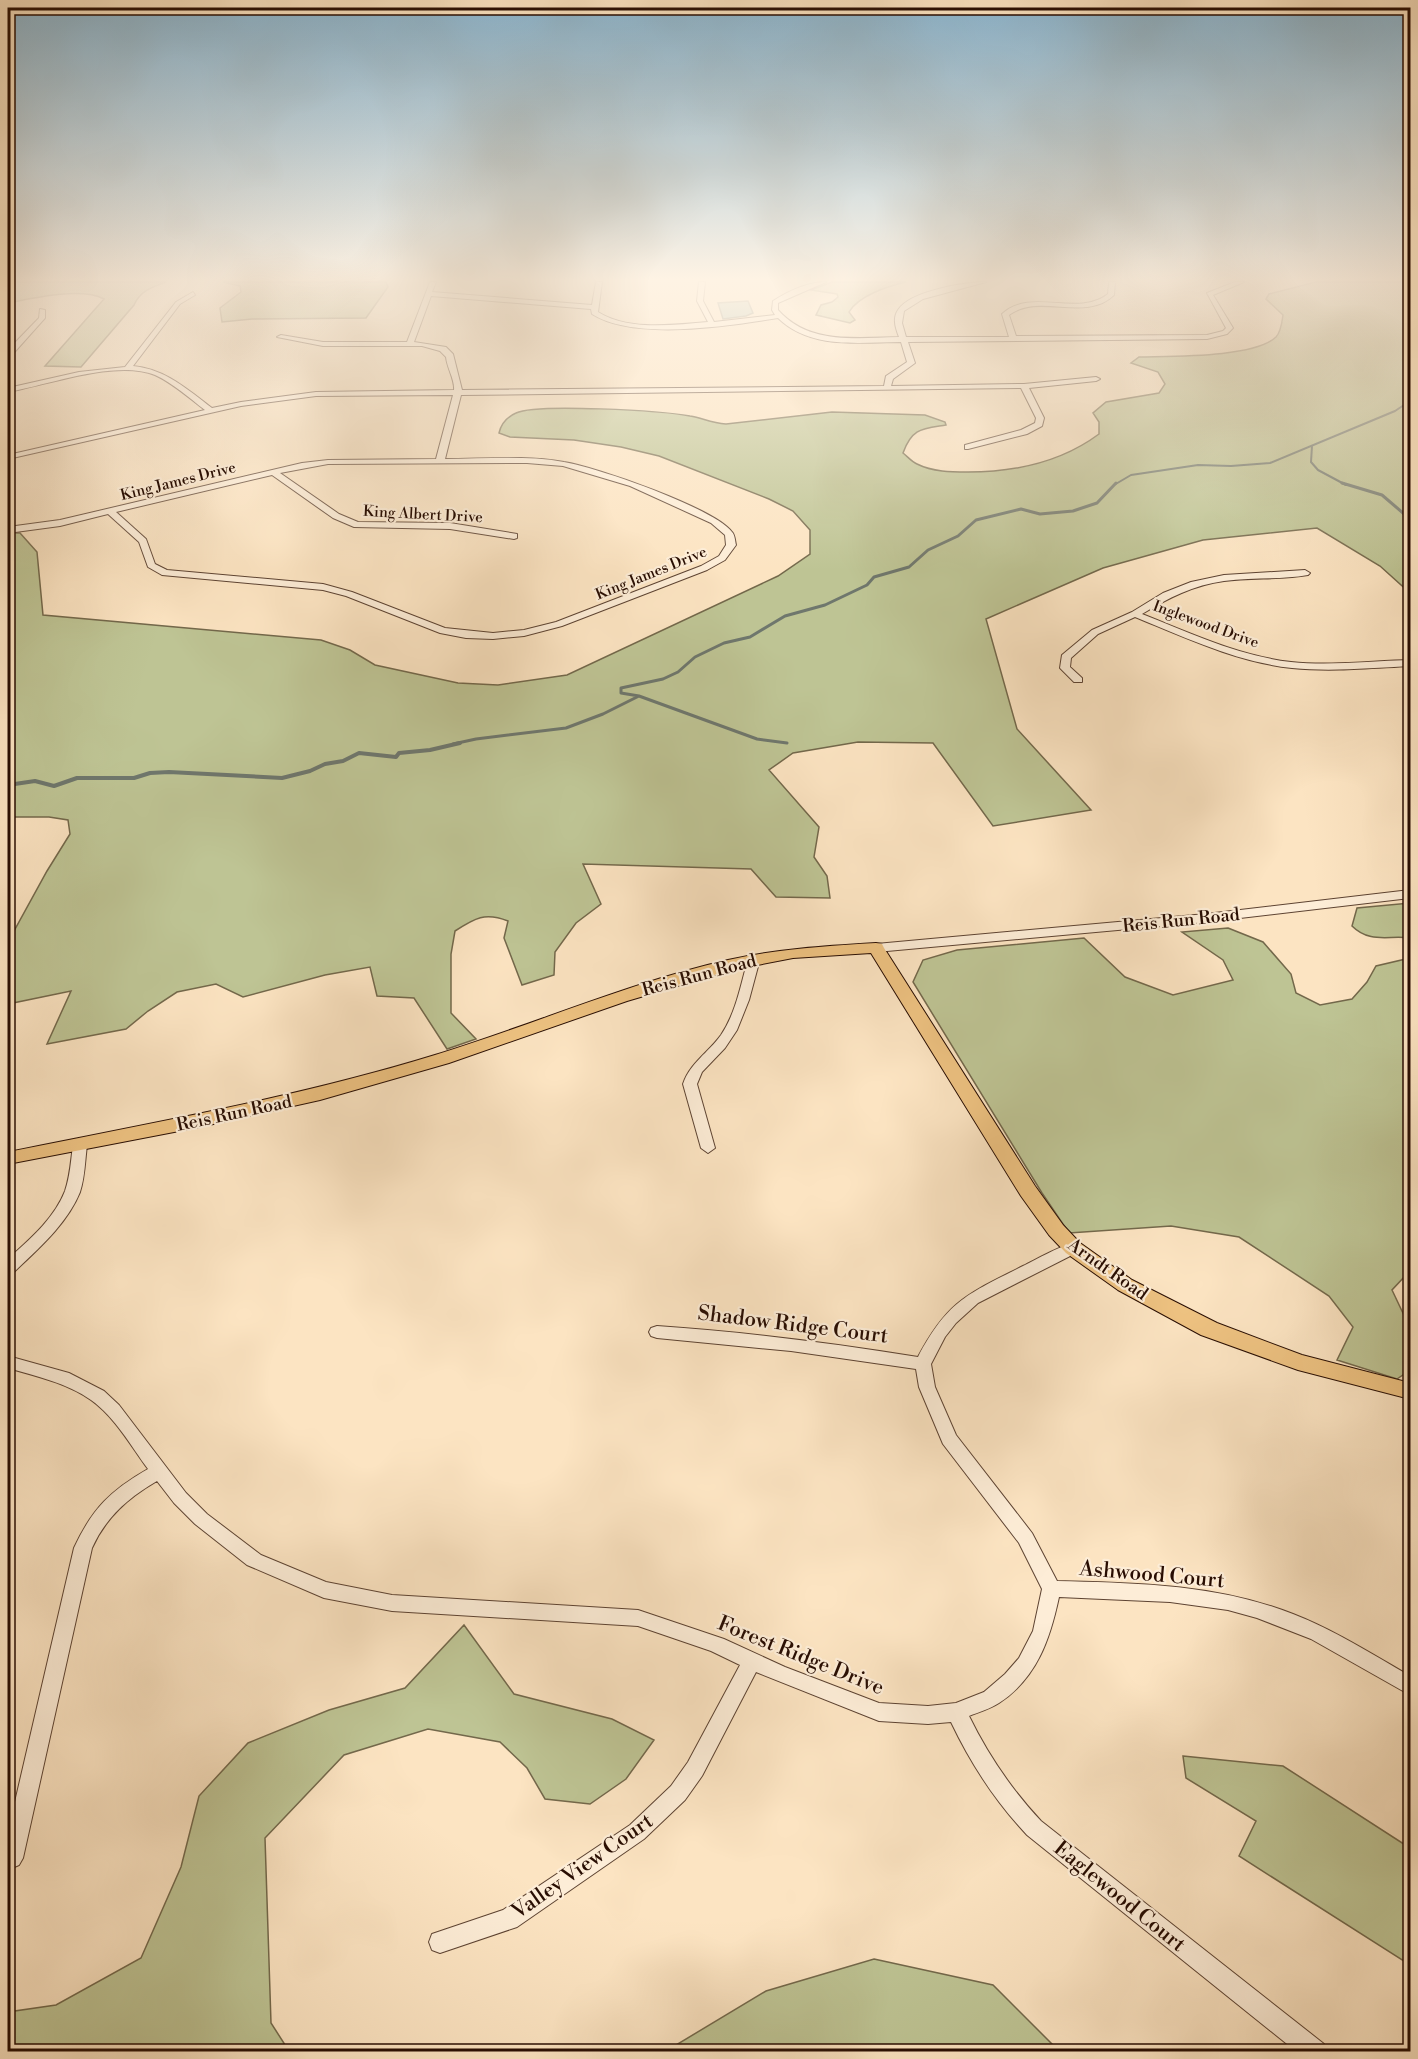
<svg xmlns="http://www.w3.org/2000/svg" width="1418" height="2059" font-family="'Libre Bodoni',serif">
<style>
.green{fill:#bec494;stroke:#73684b;stroke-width:1.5}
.water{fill:#9fbeb5;stroke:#6f776d;stroke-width:1.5}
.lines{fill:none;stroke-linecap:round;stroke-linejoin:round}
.stream-far2{stroke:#6f776d;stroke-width:2}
.stream-far1{stroke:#6f776d;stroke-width:3}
.stream{stroke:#6f776d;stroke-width:4}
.minor-casing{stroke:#5d4332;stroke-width:2}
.major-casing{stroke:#280d02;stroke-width:2}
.minor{fill:#fdedd7;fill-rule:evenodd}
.major{fill:#eec281;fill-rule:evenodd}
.labels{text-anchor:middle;stroke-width:4.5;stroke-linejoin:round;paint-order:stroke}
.far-street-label{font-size:15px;fill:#280d02;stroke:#fdedd7}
.street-label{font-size:18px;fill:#280d02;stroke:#fdedd7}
.near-street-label{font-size:21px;fill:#280d02;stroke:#fdedd7}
</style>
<rect width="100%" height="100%" fill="#fce4c2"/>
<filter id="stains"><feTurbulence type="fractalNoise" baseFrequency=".00333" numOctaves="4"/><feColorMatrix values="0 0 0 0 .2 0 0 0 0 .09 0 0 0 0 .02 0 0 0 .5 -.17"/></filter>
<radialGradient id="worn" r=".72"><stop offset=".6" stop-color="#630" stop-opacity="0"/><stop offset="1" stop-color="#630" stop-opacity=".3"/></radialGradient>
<path class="green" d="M8,282H166C152,287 140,291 134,305L81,367L45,366L104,299C81,287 33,298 8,303Z
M223,282H386L388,287L366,318L252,319L222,322L220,308L241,292L240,286Z
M832,282H906C888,286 858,296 849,312L855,320L850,323L816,315L821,305L832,302L838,297L837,294L811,290Z
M1316,282H1410V593L1380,566L1317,528L1203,540L1103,568L986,619L1017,729L1091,810L993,826L933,743L858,742L793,753L769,770L819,827L814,857L827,876L830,898L776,897L751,869L583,864L601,904L576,923L555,952L554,975L522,985L504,938L508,921C485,912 475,918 455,931L451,954V1013L476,1039L447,1049L414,998L377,996L370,967L325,975L243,997L216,984L177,992L148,1011L126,1029L47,1044L71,991L8,1004V942L47,871L70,834L68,820L49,817H8V533H20L37,552L43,615L321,640L350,650L375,665L458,683L498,685L567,675L778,576L810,554V530L793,511L769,499L659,456L621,447L574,440L510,437L499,433C501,424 507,417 516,413C536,403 663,411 690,416C703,418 710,423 726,424L832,412L925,415L945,422L946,425C922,429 912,428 903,453C907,456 912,462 917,464C933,472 951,472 968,472C1015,472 1060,463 1099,434V422L1093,413L1106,402L1159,393L1165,384L1158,372L1131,363L1139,357C1170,356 1254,358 1276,337C1281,332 1282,322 1283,315L1266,299L1269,294Z
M1410,903V938C1389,935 1370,944 1352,926L1357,908Z
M1228,928L1263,942L1291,974L1296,993L1320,1005L1352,999L1367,982L1376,966L1410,958V1273L1407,1274L1392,1290L1410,1328V1370L1397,1379L1337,1360L1353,1327L1329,1296L1239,1237L1171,1226L1069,1233L1042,1193L913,982L923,960L957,950L1084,938L1125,977L1173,995L1233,980L1223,960L1182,932Z
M464,1625L514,1694L612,1719L654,1740L626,1779L590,1804L545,1799L527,1768L500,1742L428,1729L344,1755L265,1838L271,2023L289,2051H8V2012L56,2005L141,1958L181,1867L199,1796L248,1743L329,1710L405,1688Z
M1183,1756L1283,1766L1410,1848V1965L1239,1856L1256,1821L1186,1778Z
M874,1959L993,1985L1059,2051H666L766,1991Z"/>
<path class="water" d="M748,301L753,313L746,316L723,319L718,303Z"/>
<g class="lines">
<path class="stream-far2" d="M1312,446L1311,462L1318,470L1346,485
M1114,485L1131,475L1198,465L1231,466L1270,463L1395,411L1410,401"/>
<path class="stream-far1" d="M1342,483L1382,495L1410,519
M639,696L757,739L787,743
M453,744L476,739L566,728L603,714L639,696L621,693V688L663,679L678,672L695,657L724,643L750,637L785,616L825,605L867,585L874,577L909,567L928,550L958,536L976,520L1021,509L1040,514L1073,511L1097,503L1116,483"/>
<path class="stream" d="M8,785L35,781L54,786L77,778H134L150,773L169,772L282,778L310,771L325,764L343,761L359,753L396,757L399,753L430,750L460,743"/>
<defs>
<path id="minor" d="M430,282H436L432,292L592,305L596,282H602L598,312C628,331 673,325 708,322L697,301L699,282H705L703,301L714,322L775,315L772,310L773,301C789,291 807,282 826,282L778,303V310C809,345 856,338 899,337C896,329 892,319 898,310C910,291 965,282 986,282L923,299L904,311L902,323L906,337H1009L1002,314C1031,287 1077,318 1108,294L1109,282H1115L1114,295C1085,323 1040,292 1009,315L1016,336L1207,335L1223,331L1226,328L1207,293L1235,282H1244L1213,295L1233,328L1227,334L1207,339L908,342L915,363L893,379L891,386L1024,384L1096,377L1100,379L1096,381L1029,388L1044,418L1042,426L1027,434L968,449H965V445L1021,430L1035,423L1036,418L1021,388L461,395L445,459C484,459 525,455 564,462C596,467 714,508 732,532C735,535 735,541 736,545L725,560L707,570L562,626L524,636L493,639L466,638L440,633L346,596L323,590L162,575L148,567L139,542L108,514L60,526L8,533V527L60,520L302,463L328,460L436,459L453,395L316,396L241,406L8,459V455L205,410C189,398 173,383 155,375C116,359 48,385 8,392V388L79,372L125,367L176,302L193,292L195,295L180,304L133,366C165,369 187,389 212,408L241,402L316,392L454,390C455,380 447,368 446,357L440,351L422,346H323L277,337L281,335L323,342H407ZM431,296L591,309L592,314C634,341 730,326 778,318C811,350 860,342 901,342L907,362L886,376L884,386L462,390L453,354L446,347L414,342ZM527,463L563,466L630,486L711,523L725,535L726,545L719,556L701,566L556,622L524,630L493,633L445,628L352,592L323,584L167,570L155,564L146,539L116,512L272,475L333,518L354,527L450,529L514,539L517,538V534L450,523L358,522L339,514L280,473L328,464Z
M40,309L45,310V318L11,356H8V350L39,318Z
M1305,570L1310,573L1308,575C1281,580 1252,577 1224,581C1194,585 1168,598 1142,614C1190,633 1239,656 1291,662C1330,666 1370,661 1410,660V666C1371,668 1331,672 1292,668C1237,662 1186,638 1135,617L1098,634L1071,658L1070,667L1082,678V682H1074L1060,668L1062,655L1092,630L1132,612L1163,593L1191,582L1224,575Z
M1410,890V898L1206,922L876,952L870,948L876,944L1206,914Z
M754,955L760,959L749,1000L737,1030L725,1048L702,1072L697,1084L715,1148L708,1153L701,1148L683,1084C690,1063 708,1053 721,1035C736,1013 741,984 748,959Z
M80,1140L87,1145C85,1160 85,1177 80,1192C67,1224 38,1249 14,1272L8,1273V1259C29,1240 54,1219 65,1191C70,1177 71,1160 73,1145Z
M1073,1243L1078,1244L1081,1248L1078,1252L978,1303L956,1323L945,1337L931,1364L935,1387L956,1435L1032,1533L1057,1581C1136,1583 1217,1584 1293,1614C1334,1630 1372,1654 1410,1676V1695L1311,1639L1257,1618L1228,1610L1170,1602L1059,1597C1050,1639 1037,1678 999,1703C990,1709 979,1712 969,1716C988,1755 1012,1790 1041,1821L1324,2044L1327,2052H1297L1027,1835C995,1801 971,1764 951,1722L928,1724L879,1721L756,1672L702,1776L685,1800L644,1839L517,1927L440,1953L432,1950L429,1942L432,1934L503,1910L630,1825L671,1786L688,1762L740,1665L711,1651L638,1626L392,1611L324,1598L247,1565L195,1524L174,1503L157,1481C128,1498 106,1517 92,1548L23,1858L19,1865L12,1868L8,1866V1832L74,1548C92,1509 111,1490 148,1469C131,1446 115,1417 91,1400C67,1383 36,1376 8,1368V1356L69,1373L104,1391L119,1405L186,1493L207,1514L261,1555L326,1582L392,1595L638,1610L724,1639L785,1667L879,1703L928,1706L956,1703L984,1692L1005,1674L1019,1658L1033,1631L1042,1589L1019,1543L943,1444L919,1387L916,1369L791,1351L657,1338L651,1336L649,1332L651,1328L657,1326C745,1332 832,1343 918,1357C948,1300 968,1294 1023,1266C1039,1258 1056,1248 1073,1243Z"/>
<path id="major" d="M876,943L882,944L884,948L1035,1186L1063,1225L1080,1243L1132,1280L1217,1323L1302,1355L1410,1383V1399L1298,1370L1201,1335L1118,1290L1066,1253L1049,1235L1021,1196L871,953L793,958L732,970L627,1001L449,1063L320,1100L200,1127L8,1164V1152C151,1123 295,1098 435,1055C533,1025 628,983 728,960C777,949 826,946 876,943Z"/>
</defs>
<use href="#minor" class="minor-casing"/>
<use href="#major" class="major-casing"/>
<use href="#minor" class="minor"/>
<use href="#major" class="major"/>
</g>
<linearGradient id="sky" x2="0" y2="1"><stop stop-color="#8bb8d4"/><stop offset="0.49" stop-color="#fef3e4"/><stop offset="1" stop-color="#fef3e4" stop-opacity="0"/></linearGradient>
<rect width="1418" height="570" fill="url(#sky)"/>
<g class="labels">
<g class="far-street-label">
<text transform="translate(178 481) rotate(-14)" y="5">King James Drive</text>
<text transform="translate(423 514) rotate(3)" y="5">King Albert Drive</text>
<text transform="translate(651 573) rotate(-22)" y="5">King James Drive</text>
<text transform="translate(1206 624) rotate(20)" y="5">Inglewood Drive</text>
</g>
<g class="street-label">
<text transform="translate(1181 920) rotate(-6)" y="6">Reis Run Road</text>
<text transform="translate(699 975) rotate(-15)" y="6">Reis Run Road</text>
<text transform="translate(234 1113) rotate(-12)" y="6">Reis Run Road</text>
<text transform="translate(1108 1269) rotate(35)" y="6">Arndt Road</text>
</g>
<g class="near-street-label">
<text transform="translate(793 1324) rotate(7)" y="7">Shadow Ridge Court</text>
<text transform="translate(1152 1574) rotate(5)" y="7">Ashwood Court</text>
<text transform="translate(801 1655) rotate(22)" y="7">Forest Ridge Drive</text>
<text transform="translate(582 1866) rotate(-35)" y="7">Valley View Court</text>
<text transform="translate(1120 1896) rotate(39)" y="7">Eaglewood Court</text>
</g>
</g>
<rect width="1418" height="2059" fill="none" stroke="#fce4c2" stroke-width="30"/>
<rect x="9" y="9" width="1400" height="2041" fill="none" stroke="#280d02" stroke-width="3"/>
<rect x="15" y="15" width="1388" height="2029" fill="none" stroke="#280d02" stroke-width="1.5"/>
<rect width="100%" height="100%" filter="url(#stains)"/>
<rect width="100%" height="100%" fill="url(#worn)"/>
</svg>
